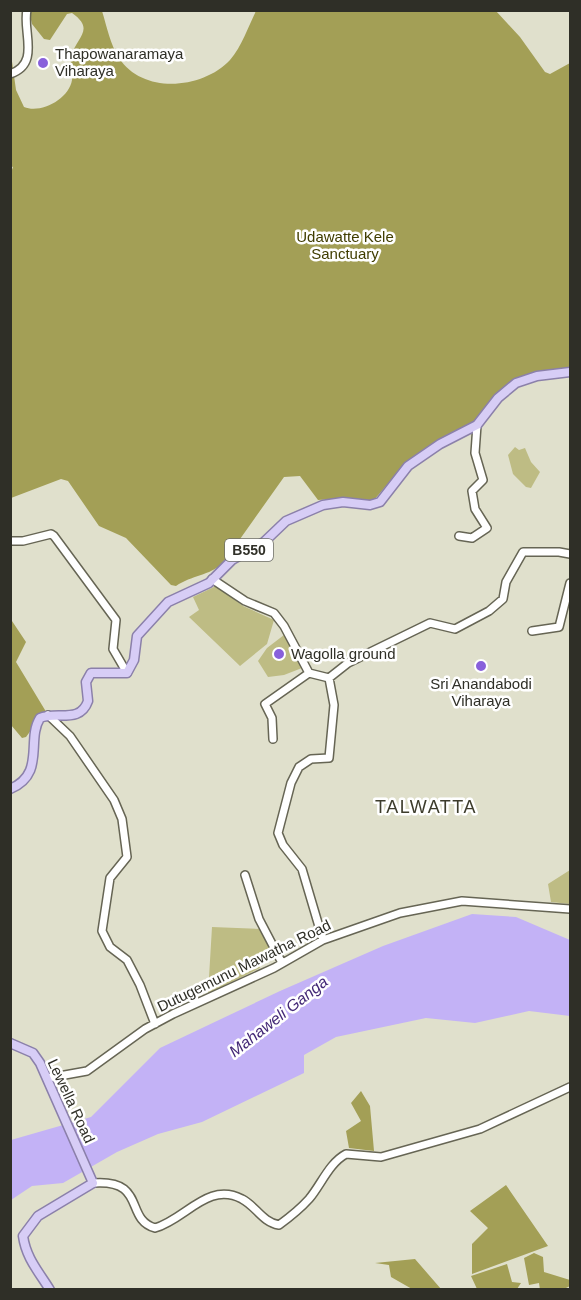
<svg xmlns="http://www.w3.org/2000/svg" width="581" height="1300" font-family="Helvetica,sans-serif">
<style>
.green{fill:#bebc84}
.forest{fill:#a39f56}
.water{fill:#c3b2f6}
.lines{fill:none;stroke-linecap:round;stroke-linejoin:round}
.minor-casing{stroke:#666554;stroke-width:10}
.major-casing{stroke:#8b80aa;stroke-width:11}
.minor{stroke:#fff;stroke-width:7}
.major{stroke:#d7cdf6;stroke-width:8}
.poi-dot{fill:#8860db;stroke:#fff;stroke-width:2}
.labels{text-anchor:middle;stroke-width:5;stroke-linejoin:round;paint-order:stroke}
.shield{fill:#fff;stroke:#6d6d68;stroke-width:1.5}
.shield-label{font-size:14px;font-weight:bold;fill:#2f2f27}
.poi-label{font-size:15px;fill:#2f2f27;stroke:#fff;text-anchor:start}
.park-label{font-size:15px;fill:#403d00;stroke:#fff}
.street-label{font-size:15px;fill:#2f2f27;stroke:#fff}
.water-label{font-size:16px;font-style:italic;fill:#432876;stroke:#fff}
.quarter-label{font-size:18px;letter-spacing:1.5px;fill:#3d3c2c;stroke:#fff}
</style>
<rect width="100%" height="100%" fill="#e0e0cc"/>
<path class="green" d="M515,447L519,450L525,448L531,462L540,472L531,488L526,487L513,474L508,455Z
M216,586L243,606L274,620L267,644L240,666L189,617L199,610L193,597Z
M284,635L302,668L284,675L268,677L258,661L267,648Z
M570,870V904L551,902L548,884Z
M212,927L261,929L272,949L257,955L260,968L208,994Z"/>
<path class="forest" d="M29,11H102C107,27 110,44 119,58C143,95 203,89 230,60C242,46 248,27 256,11H496L520,37L545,72L550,74L570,63V370L526,379L468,429L431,445L404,465L374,500L367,503L346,498L318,500L300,476L284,477L223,563C209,576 192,575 176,586L171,585L126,538L99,526L68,481L61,479L11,498L10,175L13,167L10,166V47L16,90L24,107C41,114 69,99 72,80C74,73 69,64 71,57C76,37 96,30 72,13L67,14L50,40L44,39L32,24Z
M10,618L26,642L16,662L48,715L40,718L26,737L22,738L11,725Z
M361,1091L370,1106L374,1151L349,1148L346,1131L361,1121L351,1103Z
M506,1185L548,1246L472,1274V1244L488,1228L470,1211Z
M534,1253L543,1257L544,1272L570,1280V1286L564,1289L540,1290L539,1283L529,1285L524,1258Z
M415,1259L441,1289H412L391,1277L389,1265L375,1263Z
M507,1264L512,1282L521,1283L517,1289H477L471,1276Z"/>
<path class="water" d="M472,914L516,917L570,940V1016L529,1011L475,1023L426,1018L336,1037L304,1055V1073L202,1122L158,1134L117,1152L63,1183L32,1186L11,1200V1140L91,1117L160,1048L280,991L383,946Z"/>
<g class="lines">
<defs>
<path id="minor" d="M10,74C41,64 22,31 27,10
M459,536L472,538L487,528L475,509L472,491L483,480L475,453L477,425
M10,541H23L51,534L54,536L116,620L113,649L127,673
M212,579L245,601L274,613L284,626L309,673L329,678L334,705L329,758L311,759L299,767L291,783L278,833L283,845L302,869L323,940
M532,631L559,627L570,583
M329,678L348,663L430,623L455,629L489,611L503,599L506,582L523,552H559L570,554
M48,715L70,736L114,800L122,819L127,857L110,878L102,931L110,947L127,960L140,985L155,1024
M273,739L272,718L265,704L309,673
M245,875L259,919L282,963
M48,1078L87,1071L145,1029L173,1014L274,968L323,940L400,913L462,901L570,909
M93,1183C147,1179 124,1219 155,1228C186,1219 208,1181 242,1199C256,1206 262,1222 279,1225C290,1217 300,1209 309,1199C321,1185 329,1163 346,1154L381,1157L480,1129L570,1087"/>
<path id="major" d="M10,789C46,774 26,740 40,718C57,711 80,724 88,701L86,682L91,673H127L134,660L137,636L168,602L209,583L232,560L264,542L286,521L323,505L343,502L370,505L380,502L408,466L440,444L477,425L498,398L516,383L537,376L570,372
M10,1043L33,1053L40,1063L93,1183L38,1216L23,1236C26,1258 39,1272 50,1290"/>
</defs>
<use href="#minor" class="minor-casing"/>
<use href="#major" class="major-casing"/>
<use href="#minor" class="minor"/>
<use href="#major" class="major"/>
</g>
<g class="poi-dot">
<circle cx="43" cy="63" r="6"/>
<circle cx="279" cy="654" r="6"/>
<circle cx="481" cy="666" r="6"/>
</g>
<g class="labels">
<rect class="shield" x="225" y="539" width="48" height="22" rx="4.5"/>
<g class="shield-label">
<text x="249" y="555">B550</text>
</g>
<g class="poi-label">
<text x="55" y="59">Thapowanaramaya<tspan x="55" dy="17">Viharaya</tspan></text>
<text x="291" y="659">Wagolla ground</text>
<text x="481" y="689" text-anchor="middle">Sri Anandabodi<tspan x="481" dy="17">Viharaya</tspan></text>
</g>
<g class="park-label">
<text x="345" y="242">Udawatte Kele<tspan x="345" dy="17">Sanctuary</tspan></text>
</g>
<g class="street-label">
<text transform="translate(244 966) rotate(-26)" y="5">Dutugemunu Mawatha Road</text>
<text transform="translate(71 1101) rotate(65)" y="5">Lewella Road</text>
</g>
<g class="water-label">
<text transform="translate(278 1016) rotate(-38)" y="6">Mahaweli Ganga</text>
</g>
<g class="quarter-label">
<text x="426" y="813">TALWATTA</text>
</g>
</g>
<rect width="581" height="1300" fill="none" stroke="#2f2f27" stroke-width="24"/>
</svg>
